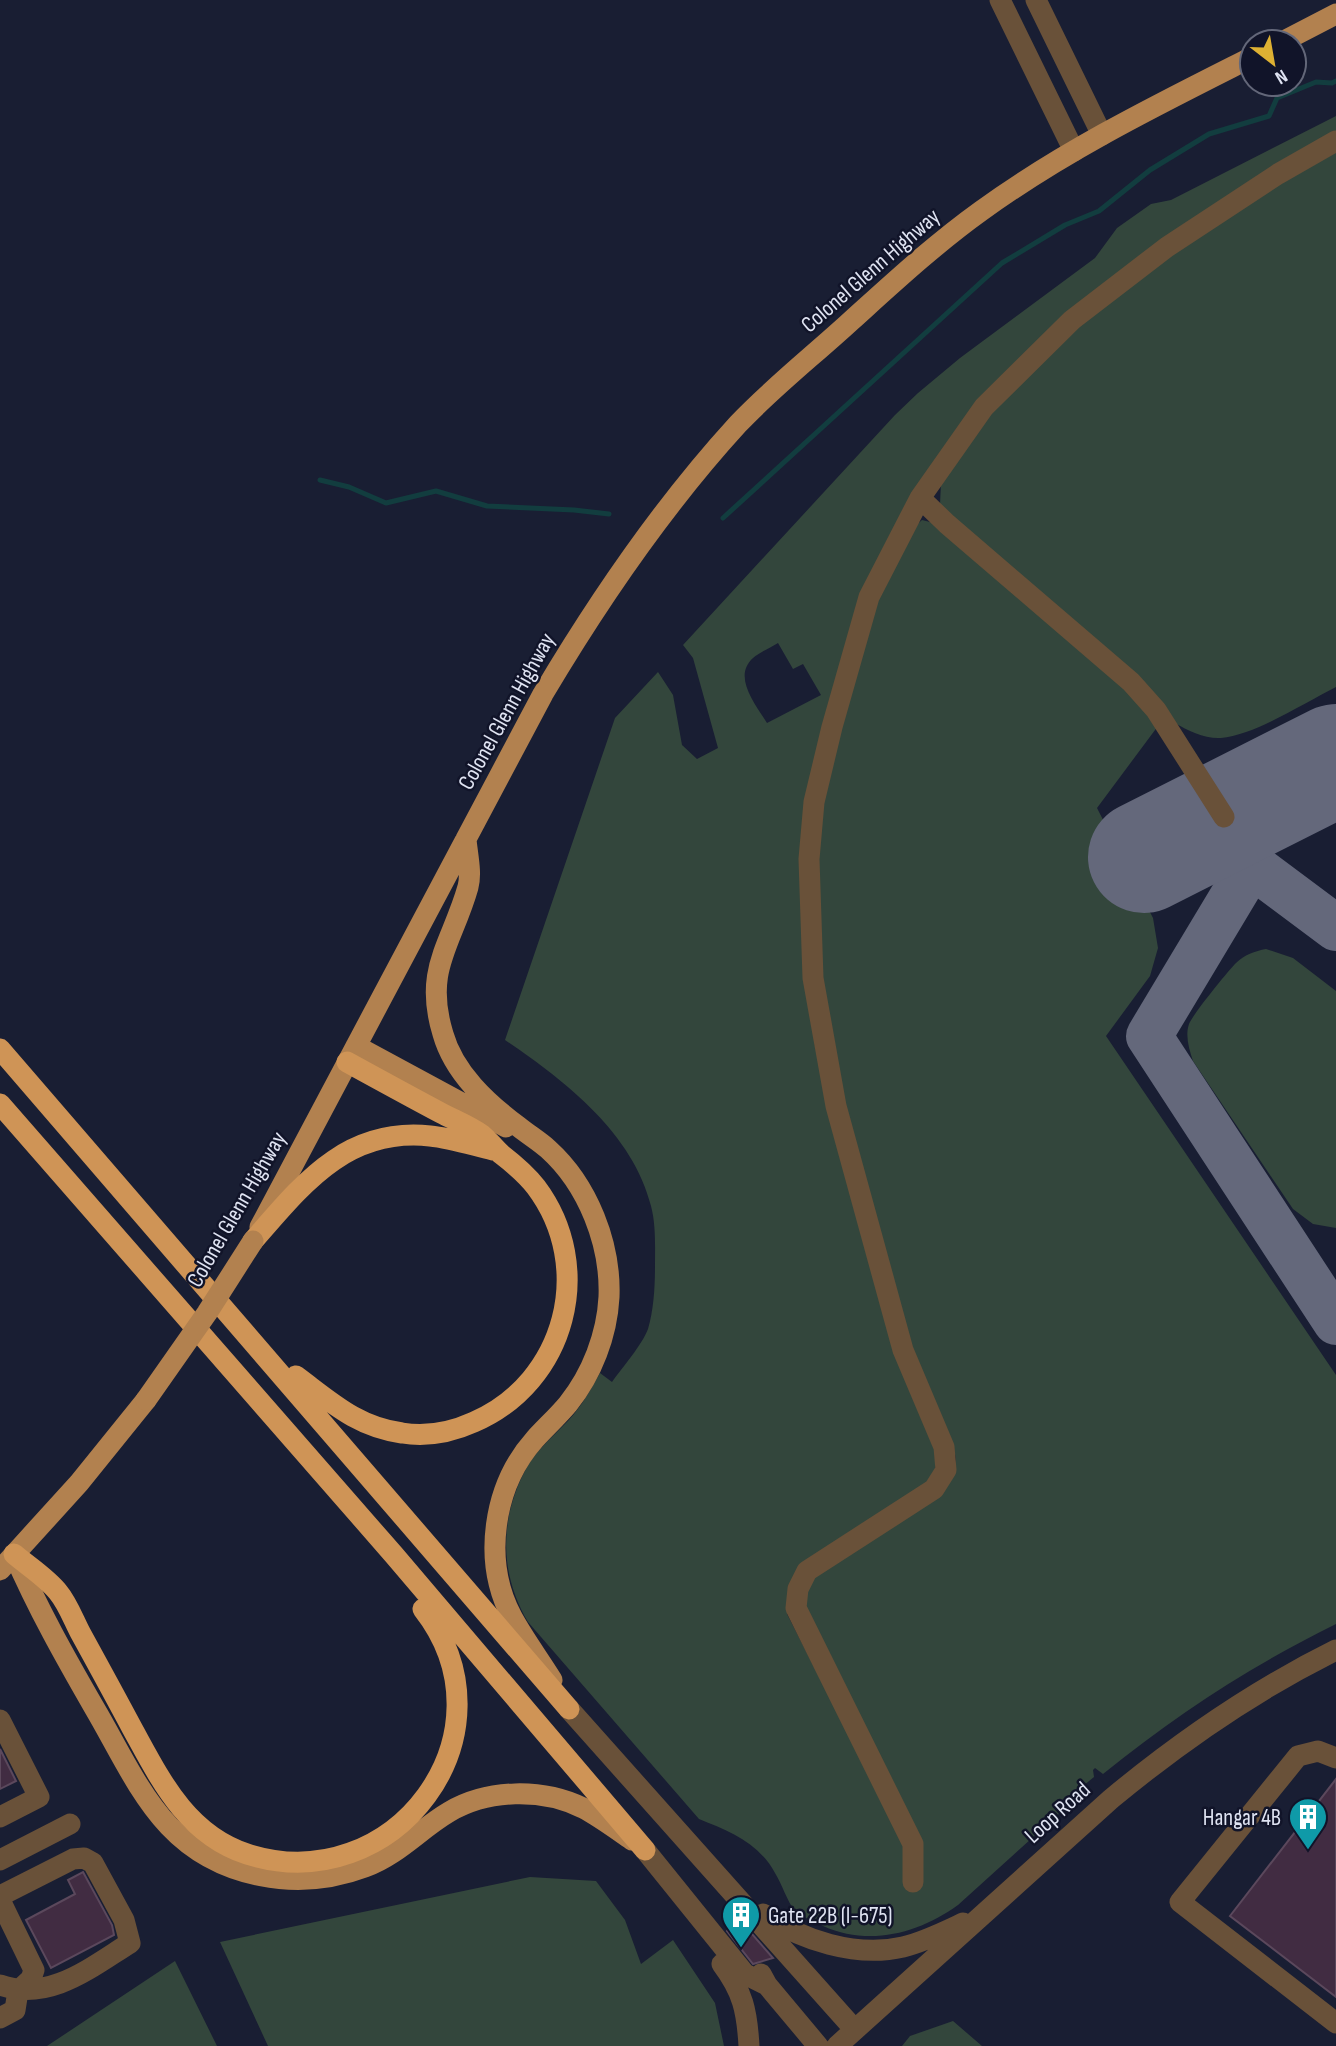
<svg xmlns="http://www.w3.org/2000/svg" width="1336" height="2046" font-family="'Sofia Sans Condensed',sans-serif">
<style>
.green{fill:#33463c;fill-rule:evenodd}
.lines{fill:none;stroke-linecap:round;stroke-linejoin:round}
.stream{stroke:#123d3f;stroke-width:5}
.taxiway{stroke:#64687b;stroke-width:46}
.runway{stroke:#64687b;stroke-width:112}
.building{fill:#412c42;stroke:#5b485c;stroke-width:2}
.minor{stroke:#695139;stroke-width:21}
.major{stroke:#b2814f;stroke-width:21}
.highway{stroke:#cf9456;stroke-width:21}
.major-bridge{stroke:#b2814f;stroke-width:21}
.labels{text-anchor:middle;stroke-width:5;stroke-linejoin:round;paint-order:stroke}
.street-label{font-size:23px;fill:#dfe3f2;stroke:#111429}
.poi-label{font-size:23px;fill:#dfe3f2;stroke:#111429;text-anchor:end}
</style>
<rect width="100%" height="100%" fill="#191e33"/>
<path class="green" d="M1336,116V137L1285,165L1151,251L1080,306L1015,369L980,405L919,487L864,599L831,707L811,799L805,876L807,957L815,1046L831,1114L898,1353L939,1451L934,1474L917,1493L801,1569L790,1586L787,1614L907,1847V1882L913,1885L919,1881L920,1862L918,1841L801,1609C798,1591 805,1585 817,1572L935,1496C945,1485 959,1470 955,1454C953,1448 946,1443 943,1437C930,1414 921,1388 912,1364C900,1333 893,1299 885,1267C864,1192 842,1117 827,1041C804,916 813,784 851,664C867,616 890,573 912,529L922,520L934,523C1011,587 1097,647 1158,726L1097,808L1153,918L1158,948L1150,976L1106,1036L1336,1375V1624C1251,1666 1177,1714 1103,1774L1095,1768L1093,1770L1094,1777L1078,1790L1082,1793L958,1905C919,1933 870,1947 823,1926C815,1922 802,1917 795,1911C787,1901 782,1884 775,1873C759,1843 729,1831 699,1819L528,1622C499,1573 499,1518 527,1467C538,1447 559,1432 574,1414C584,1402 592,1387 600,1373L612,1382C622,1368 642,1345 648,1329C654,1309 655,1285 655,1265C655,1246 656,1225 651,1206C633,1133 564,1080 505,1040L615,718L658,672L673,695L682,745L697,759L718,748L693,658L683,645L895,415L918,393L960,358L1095,258L1117,228L1151,204L1171,200ZM778,643L793,669L803,664L821,695L767,723C756,705 732,677 753,658C760,652 770,648 778,643Z
M1336,148V687C1304,703 1255,735 1221,738C1205,739 1188,731 1175,723L940,505L941,482L993,410L1074,324L1170,251Z
M1266,949L1293,958L1336,991V1228L1313,1224L1293,1209L1193,1061C1189,1049 1185,1036 1189,1024C1193,1014 1228,971 1236,963C1244,955 1255,951 1266,949Z
M530,1877L596,1881L625,1920L641,1964L673,1940L715,2003L724,2046H268L220,1942Z
M175,1961L217,2046H47Z
M953,2021L982,2046H902L910,2036Z"/>
<g class="lines">
<path class="stream" d="M320,480L349,487L386,503L436,491L487,506L574,510L609,514
M723,518L1002,263L1065,225L1099,211L1150,170L1209,134L1269,116L1277,98L1316,82L1332,83L1336,81"/>
<path class="taxiway" d="M1202,828L1336,928
M1251,866L1149,1036L1336,1322"/>
<path class="runway" d="M1144,857L1336,760"/>
</g>
<path class="building" d="M0,1749L16,1781L0,1789Z
M1336,1779V1997L1230,1916Z
M83,1872L112,1925L114,1935L51,1968L26,1920L75,1894L68,1880Z
M738,1918L773,1958L753,1964L727,1931Z"/>
<g class="lines">
<path class="minor" d="M1000,0L1074,151
M1036,0L1102,135
M920,498L947,524L1131,682L1156,710L1224,817
M569,1709L855,2030
M0,1720L39,1797L0,1817
M1336,1758L1318,1751L1298,1756L1180,1902L1336,2023
M645,1850L745,1974L767,1985
M0,1860L70,1824
M913,1882V1844L796,1608L798,1589L807,1571L934,1489L946,1470L944,1447L903,1350L836,1106L813,978L809,859L814,802L832,727L869,597L920,498L984,407L1072,320L1167,247L1278,174L1336,141
M0,1896L73,1859L84,1858L93,1863L124,1920L130,1943C90,1968 49,2002 0,1985
M0,1900L34,1970L31,1979L18,1991L15,2010L0,2018
M763,1914C801,1940 856,1958 903,1947C924,1942 944,1932 963,1923
M722,1964C743,1992 747,2011 749,2046
M761,1974L767,1985L818,2046
M837,2046L1111,1799C1181,1741 1255,1690 1336,1650"/>
<path class="major" d="M1282,42L1336,14
M466,839C467,853 472,873 468,887C452,944 423,969 443,1034C454,1073 487,1103 519,1127C529,1135 539,1141 548,1149C588,1185 611,1244 609,1297C607,1335 592,1374 568,1404C558,1416 546,1427 535,1439C493,1486 482,1561 512,1617C524,1639 539,1659 552,1680
M356,1046L506,1127
M260,1227L543,694C600,598 663,506 738,424C773,387 814,355 852,320C893,283 935,244 981,211C1065,150 1159,104 1252,57
M14,1554C38,1609 65,1657 95,1709C118,1748 138,1793 169,1826C219,1879 299,1892 365,1867C398,1855 420,1829 449,1812C488,1789 542,1788 583,1808C600,1817 616,1829 632,1840
M0,1570L79,1483L146,1400"/>
<path class="highway" d="M0,1049L569,1709
M0,1104L394,1555L645,1850
M253,1241C302,1185 346,1127 430,1136C451,1138 472,1145 493,1150
M296,1376C331,1402 357,1427 402,1433C427,1437 452,1432 474,1422C566,1382 596,1267 536,1187C526,1174 514,1164 501,1154C495,1148 489,1141 482,1135C470,1126 454,1120 441,1113C409,1096 378,1079 347,1062
M14,1554C28,1566 47,1578 58,1592C68,1604 74,1621 81,1634C98,1665 115,1696 132,1728C160,1779 186,1834 247,1854C394,1901 520,1733 423,1609"/>
<path class="major-bridge" d="M146,1400L207,1313L253,1241"/>
</g>
<defs>
<symbol id="building-pin" viewBox="-11 -11 22 30"><path d="M0 17L-7.5 6A9.5 9.5 0 1 1 7.5 6Z" fill="#0f9aa8" stroke="#111429"/><path d="M-4-6H4V6H1V3H-1V6H-4ZM-2.5-4.3h1.7v1.8h-1.7ZM.8-4.3h1.7v1.8H.8ZM-2.5-1h1.7V.8h-1.7ZM.8-1h1.7V.8H.8Z" fill="#fff"/></symbol>
</defs>
<g fill-rule="evenodd">
<use href="#building-pin" x="1286" y="1795" width="44" height="60"/>
<use href="#building-pin" x="719" y="1893" width="44" height="60"/>
</g>
<g class="labels">
<g class="street-label">
<text transform="translate(870 270) rotate(-41)" y="8">Colonel Glenn Highway</text>
<text transform="translate(506 711) rotate(-61)" y="8">Colonel Glenn Highway</text>
<text transform="translate(236 1209) rotate(-60)" y="8">Colonel Glenn Highway</text>
<text transform="translate(1057 1812) rotate(-42)" y="8">Loop Road</text>
</g>
<g class="poi-label">
<text x="1281" y="1825">Hangar 4B</text>
<text x="768" y="1923" text-anchor="start">Gate 22B (I-675)</text>
</g>
</g>
<g transform="translate(1273 63) rotate(149)"><circle r="33" fill="#111429" stroke="#636779" stroke-width="2"/>
<path d="M0-5L12 26L0 18L-12 26Z" fill="#deb133"/>
<text y="-10" font-size="19" font-weight="bold" text-anchor="middle" fill="#dfe3f2">N</text>
</g>
</svg>
